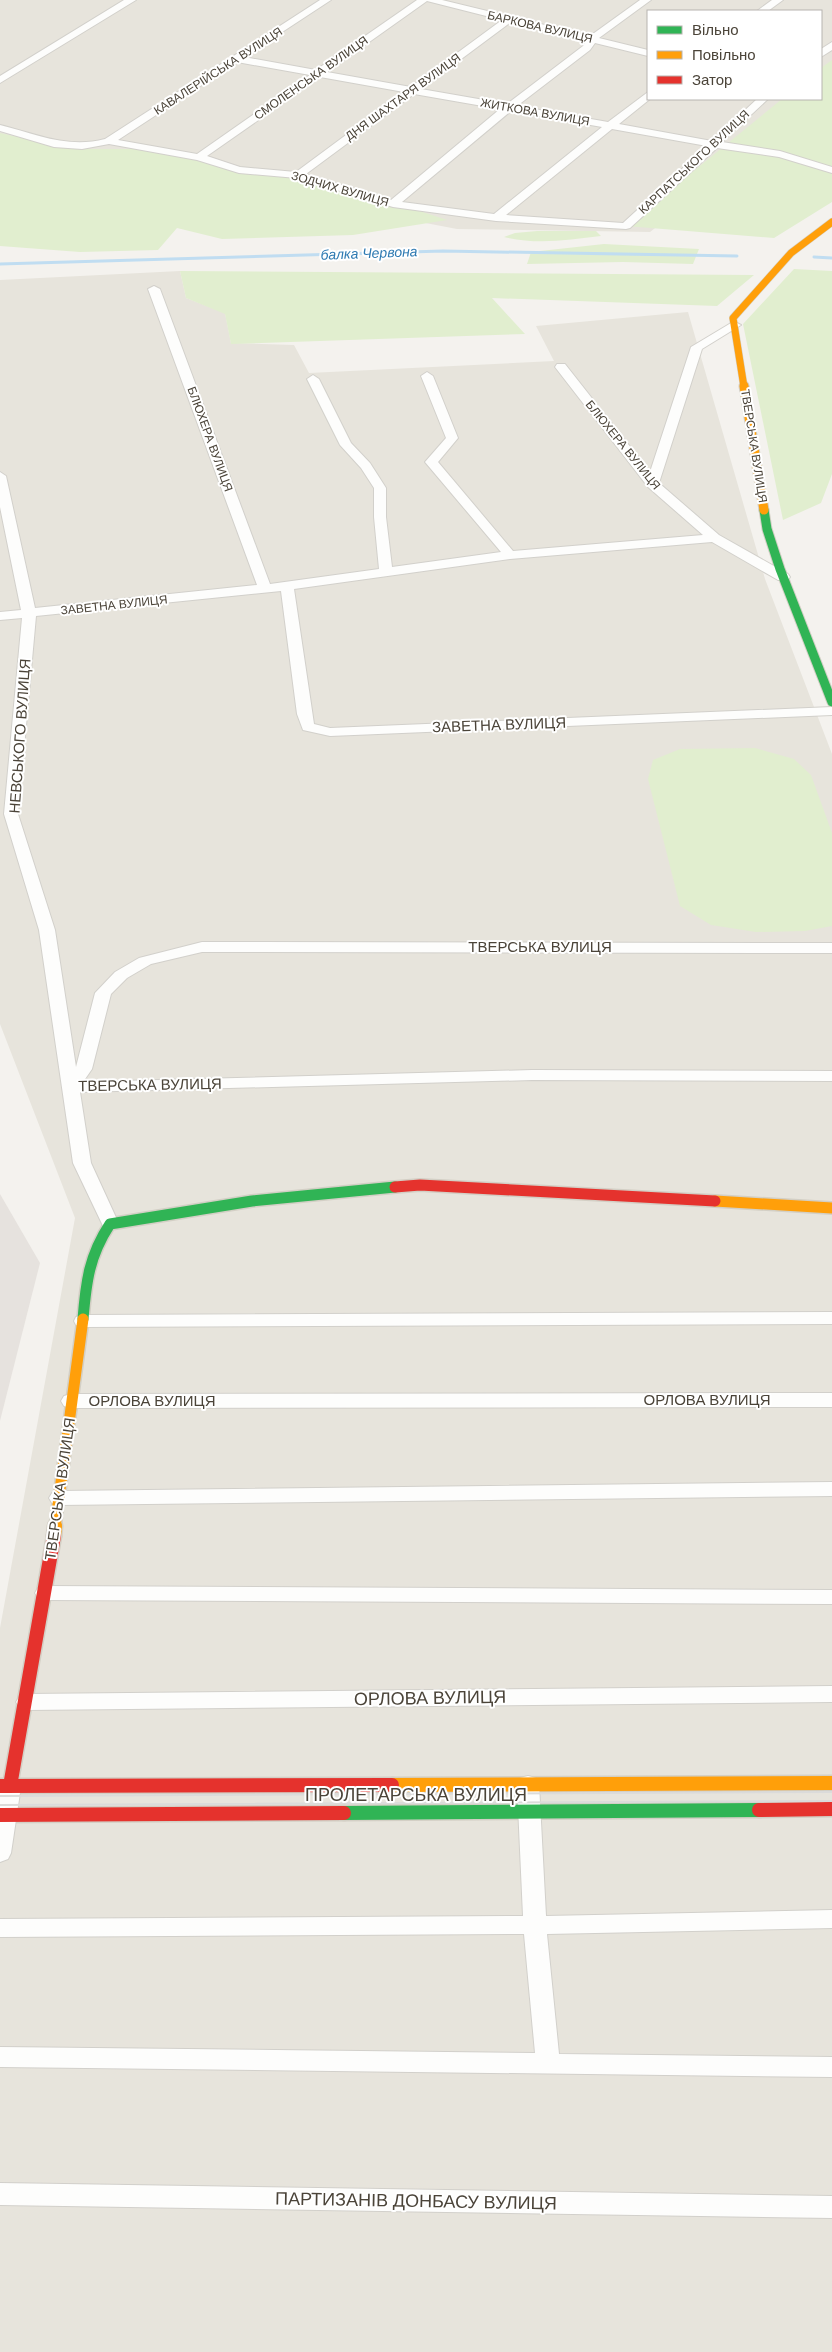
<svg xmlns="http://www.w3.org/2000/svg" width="832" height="2352" font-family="'DM Sans',sans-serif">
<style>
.residential{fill:#e7e4dc;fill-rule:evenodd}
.industrial{fill:#e6e2de}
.green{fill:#e1eecf}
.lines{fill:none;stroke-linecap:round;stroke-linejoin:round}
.stream{stroke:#c0ddf1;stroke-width:3}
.street-casing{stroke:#d2d0cb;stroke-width:2}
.fast-far2-casing{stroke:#d3cfc5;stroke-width:11}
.fast-far1-casing{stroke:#d3cfc5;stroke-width:14}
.fast-casing{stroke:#d3cfc5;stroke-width:17}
.slow-far3-casing{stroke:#d3cfc5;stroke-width:8}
.slow-far2-casing{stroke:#d3cfc5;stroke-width:11}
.slow-far1-casing{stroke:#d3cfc5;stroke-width:14}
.slow-casing{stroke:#d3cfc5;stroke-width:17}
.jam-far1-casing{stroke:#d3cfc5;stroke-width:14}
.jam-casing{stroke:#d3cfc5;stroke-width:17}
.street{fill:#fdfdfc;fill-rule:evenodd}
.fast-far2{stroke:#30b455;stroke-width:9}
.fast-far1{stroke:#30b455;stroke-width:11}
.fast{stroke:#30b455;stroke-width:14}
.slow-far3{stroke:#ff9f0a;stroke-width:7}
.slow-far2{stroke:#ff9f0a;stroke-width:9}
.slow-far1{stroke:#ff9f0a;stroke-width:11}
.slow{stroke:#ff9f0a;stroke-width:14}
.jam-far1{stroke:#e5322d;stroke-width:11}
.jam{stroke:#e5322d;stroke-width:14}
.tram{stroke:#dbdbda;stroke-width:2}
.labels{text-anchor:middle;stroke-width:4;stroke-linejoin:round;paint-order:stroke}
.far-street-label{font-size:12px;fill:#4b4439;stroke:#fff}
.far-water-label{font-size:14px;font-style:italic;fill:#2e7ab2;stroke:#fff}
.street-label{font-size:15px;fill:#4b4439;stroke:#fff}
.near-street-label{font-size:18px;fill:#4b4439;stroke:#fff}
</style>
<rect width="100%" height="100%" fill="#f4f2ee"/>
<path class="residential" d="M0,0H832V90L650,232L457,229L0,142ZM648,11H821V99H648Z
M180,271L186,298L225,313L231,343L294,345L309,373L554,361L536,326L688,312L765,579L832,754V2352H0V1628L75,1218L0,1024V280Z"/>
<path class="industrial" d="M0,1194L40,1263L0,1421Z"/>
<path class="green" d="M832,60V202L774,238L626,226L782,99H821V68Z
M0,133L73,149H140L335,183L447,220L353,235L222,239L177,228L158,250L80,252L0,246Z
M537,231H596L601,236C568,240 537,245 504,237L515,233Z
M604,244L699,249L693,264L623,262L527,264L531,252Z
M794,269L832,271V474L821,503L783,520L743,324Z
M180,271L754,275L717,306L492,298L525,334L231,344L225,314L186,298Z
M755,748L794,759L811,775L832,833V926L805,931L756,932L711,925L680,906L648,779L653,760L680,749Z"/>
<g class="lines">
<path class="stream" d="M814,257L832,258
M0,264L443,251L737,256"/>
<defs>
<path id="street" d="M124,0H136L0,83V76Z
M320,0H331L244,57L316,70L417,0H442L590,36L640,0H651L599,38L648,50V56L595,43L590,50L517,106L608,122L648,92L650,99L619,124L712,141L757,99H768L722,142L780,151L832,167V173L779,157L717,148L630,228L626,229L496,221L393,207L297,178L239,173L197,160L109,144L82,149L54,147L0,131V125C36,134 68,149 105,139ZM427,1L502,20L411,87L327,72ZM511,22L586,41L583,46L507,104L421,89ZM237,62L310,75L197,154L118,140ZM320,77L404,92L296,172L240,167L207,156ZM414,94L500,109L391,200L306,174ZM511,111L602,127L494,214L402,202ZM612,129L707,146L623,223L506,215Z
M772,0H783L768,11H757Z
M832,42V50L821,57V49Z
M154,286L160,289L270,584L379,569L374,517V488L361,468L340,445L307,379L313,375L319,379L351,443L370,463L386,488V517L392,567L501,552L425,462L446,438L421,376L427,372L433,376L458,438L438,462L513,551L703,535L648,487L555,367L557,364H565L650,472L691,347L731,323L735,322L741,325L702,349L659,483L719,535L788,574L790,577L788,580H778L712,542L510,559L294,589L314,724L330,728L832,707V715L330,736L303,730L297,714L281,591L36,616L18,814L55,930L76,1067L95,993L115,972L139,958L202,942L832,943V953L202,952L151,964L127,978L111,994L92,1069L83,1082L532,1070L832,1071V1081L532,1080L80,1092L91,1163L119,1224L116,1228L110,1230L104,1228L73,1163L39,930L4,814L22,618L0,620V612L21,610L0,507V472L6,476L35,608L257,585L148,289Z
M832,1312V1324L83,1327L76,1325L74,1321L76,1317L83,1315Z
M832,1393V1407L71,1408L64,1406L61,1401L64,1396L71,1394Z
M832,1482V1496L59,1505L52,1503L49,1498L52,1493L59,1491Z
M45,1586L832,1590V1604L45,1600L38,1598L35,1593L38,1588Z
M832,1686V1702L27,1710L20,1708L16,1702L20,1696L27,1694Z
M528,1776L536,1778L539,1784L546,1916L832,1910V1928L547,1934L559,2054L832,2057V2077L0,2067V2047L535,2053L524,1934L0,1937V1919L523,1916L517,1784L520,1778Z
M10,1778L18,1780L21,1786L11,1853L8,1859L0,1862V1784L2,1780Z
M0,2183L832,2196V2218L0,2205Z"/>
<path id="fast-far2" d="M764,510L767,529L780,569L832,702"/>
<path id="fast-far1" d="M83,1319C86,1282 89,1256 110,1224L252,1201L395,1187"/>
<path id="fast" d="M344,1813L759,1810"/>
<path id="slow-far3" d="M744,387L733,318L791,253L832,222"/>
<path id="slow-far2" d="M744,386L764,510"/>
<path id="slow-far1" d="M715,1201L832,1208
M55,1527L83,1319"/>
<path id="slow" d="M54,1536L55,1526
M392,1785L832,1783"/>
<path id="jam-far1" d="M395,1187L420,1185L715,1201"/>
<path id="jam" d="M0,1786L392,1785
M10,1786L54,1536
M759,1810L832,1809
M0,1815L344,1813"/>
</defs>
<use href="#street" class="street-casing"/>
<use href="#fast-far2" class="fast-far2-casing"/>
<use href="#fast-far1" class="fast-far1-casing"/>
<use href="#fast" class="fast-casing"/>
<use href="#slow-far3" class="slow-far3-casing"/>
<use href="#slow-far2" class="slow-far2-casing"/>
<use href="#slow-far1" class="slow-far1-casing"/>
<use href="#slow" class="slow-casing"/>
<use href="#jam-far1" class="jam-far1-casing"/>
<use href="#jam" class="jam-casing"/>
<use href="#street" class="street"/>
<use href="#fast-far2" class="fast-far2"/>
<use href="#fast-far1" class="fast-far1"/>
<use href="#fast" class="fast"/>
<use href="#slow-far3" class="slow-far3"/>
<use href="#slow-far2" class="slow-far2"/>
<use href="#slow-far1" class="slow-far1"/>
<use href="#slow" class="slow"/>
<use href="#jam-far1" class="jam-far1"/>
<use href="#jam" class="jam"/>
<path class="tram" d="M0,1796L832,1792
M0,1805L832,1801"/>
</g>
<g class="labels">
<g class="far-street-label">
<text transform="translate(540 27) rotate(13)" y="4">БАРКОВА ВУЛИЦЯ</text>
<text transform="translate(218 71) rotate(-33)" y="4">КАВАЛЕРІЙСЬКА ВУЛИЦЯ</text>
<text transform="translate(311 78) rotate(-35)" y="4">СМОЛЕНСЬКА ВУЛИЦЯ</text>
<text transform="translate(403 97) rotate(-36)" y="4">ДНЯ ШАХТАРЯ ВУЛИЦЯ</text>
<text transform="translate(535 112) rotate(10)" y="4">ЖИТКОВА ВУЛИЦЯ</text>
<text transform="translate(694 162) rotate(-43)" y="4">КАРПАТСЬКОГО ВУЛИЦЯ</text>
<text transform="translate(340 189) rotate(16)" y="4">ЗОДЧИХ ВУЛИЦЯ</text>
<text transform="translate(210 439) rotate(70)" y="4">БЛЮХЕРА ВУЛИЦЯ</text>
<text transform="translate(623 445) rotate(51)" y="4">БЛЮХЕРА ВУЛИЦЯ</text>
<text transform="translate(754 446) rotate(81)" y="4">ТВЕРСЬКА ВУЛИЦЯ</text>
<text transform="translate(114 605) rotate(-6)" y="4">ЗАВЕТНА ВУЛИЦЯ</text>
</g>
<g class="far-water-label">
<text transform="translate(369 253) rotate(-2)" y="5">балка Червона</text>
</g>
<g class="street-label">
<text transform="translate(499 725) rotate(-2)" y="5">ЗАВЕТНА ВУЛИЦЯ</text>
<text transform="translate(20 736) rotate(-86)" y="5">НЕВСЬКОГО ВУЛИЦЯ</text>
<text x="540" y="952">ТВЕРСЬКА ВУЛИЦЯ</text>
<text transform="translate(150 1085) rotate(-1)" y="5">ТВЕРСЬКА ВУЛИЦЯ</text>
<text x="707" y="1405">ОРЛОВА ВУЛИЦЯ</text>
<text x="152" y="1406">ОРЛОВА ВУЛИЦЯ</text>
<text transform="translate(60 1489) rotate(-82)" y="5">ТВЕРСЬКА ВУЛИЦЯ</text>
</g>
<g class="near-street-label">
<text transform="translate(430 1698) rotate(-1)" y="6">ОРЛОВА ВУЛИЦЯ</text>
<text x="416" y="1801">ПРОЛЕТАРСЬКА ВУЛИЦЯ</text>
<text transform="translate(416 2201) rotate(1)" y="6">ПАРТИЗАНІВ ДОНБАСУ ВУЛИЦЯ</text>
</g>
</g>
<rect x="647" y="10" width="175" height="90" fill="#ffffff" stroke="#b7b4b0"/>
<rect x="657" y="26" width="25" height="8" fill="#30b455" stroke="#b7b4b0"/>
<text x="692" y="35" font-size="15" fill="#4b4439">Вільно</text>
<rect x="657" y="51" width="25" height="8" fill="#ff9f0a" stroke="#b7b4b0"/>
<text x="692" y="60" font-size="15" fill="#4b4439">Повільно</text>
<rect x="657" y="76" width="25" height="8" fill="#e5322d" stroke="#b7b4b0"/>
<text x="692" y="85" font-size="15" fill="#4b4439">Затор</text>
</svg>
